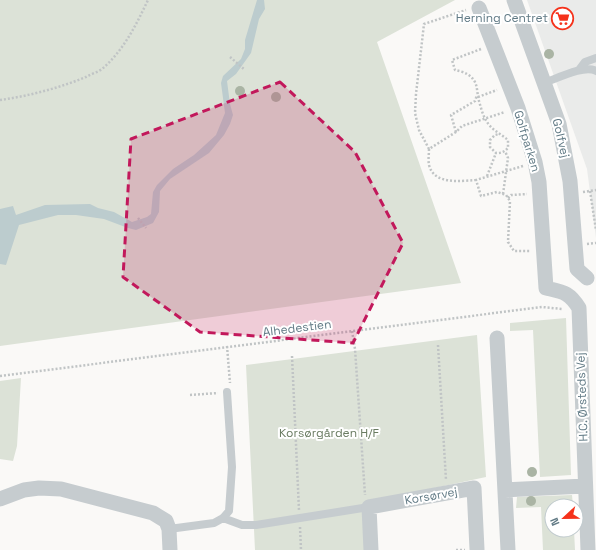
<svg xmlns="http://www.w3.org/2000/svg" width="596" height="550" font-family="'Space Grotesk',sans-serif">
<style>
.built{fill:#eaebea}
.green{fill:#dce2d7}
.water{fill:#bcccce}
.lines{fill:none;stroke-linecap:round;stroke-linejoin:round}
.path{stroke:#c0c4c5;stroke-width:2.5;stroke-dasharray:2 2;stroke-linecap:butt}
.lane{stroke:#c6cccf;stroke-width:8}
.street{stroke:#c6cccf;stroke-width:15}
.tree{fill:#aab4a4}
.marked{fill:#c2185b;fill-opacity:0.2;stroke:#c2185b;stroke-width:3;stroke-dasharray:8 5;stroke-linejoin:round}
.labels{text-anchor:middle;stroke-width:4;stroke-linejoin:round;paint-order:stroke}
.poi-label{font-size:12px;fill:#617a85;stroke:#fff;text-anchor:end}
.street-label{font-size:12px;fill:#617a85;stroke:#fff}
.park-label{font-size:12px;fill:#697b61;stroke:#fff}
</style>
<rect width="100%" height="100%" fill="#faf9f7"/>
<path class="built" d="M527,0H596V238L587,169Z"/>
<path class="green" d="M0,0H455L377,42L461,283L0,346Z
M566,318L571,475L540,477L533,330L510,331V323Z
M477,335L486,477L364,503L366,550H255L246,365Z
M21,378L17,446L13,461L0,459V381Z
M572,495L573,506H552V530H574L575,550H543L541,507L516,508L517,497Z"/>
<path class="water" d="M257,0H264L265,9L259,19L251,53L236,74L227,81L230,104L233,115L230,124L224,135L209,153L170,179L160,191L159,212L153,223L136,230L128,228L104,219L76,215H58L19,225L6,265L0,264V209L13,206L16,215L45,205L90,204L98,208L114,212L132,222L147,217L151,214L153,192L157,185L173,169L194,155L216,135L225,113L221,83L223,76L241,59L245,49V40Z"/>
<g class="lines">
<path class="path" d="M481,49L452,60L455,70C459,71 464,72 467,74C479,81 476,90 479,101C481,108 483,116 487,122C492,130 501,134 508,140V148C504,152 502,153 496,153L490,147V140L495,135L499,134
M230,57L245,70
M478,97L497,90
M0,100C29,96 59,88 86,77C91,74 98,72 102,69C124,50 136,25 148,0
M456,132L451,115L475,101L477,95
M429,149L419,130L415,113L416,94L424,24L466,10
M523,166L476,180L481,196L497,192L506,195L510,201L508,242L514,251H531
M487,176L496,153
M476,180C460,181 434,185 429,165C428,160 429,154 429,149L456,132L462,126L505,112
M590,191L596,230
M583,192L596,190
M503,194L508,158L505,151
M508,198L511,195L527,194
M138,218L146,228
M587,244L596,243
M352,331L355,349L365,495
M438,345L446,480
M227,346L230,383
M292,356L299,510
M0,376L542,307L562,309
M190,395L218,393
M300,527L301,550
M456,550H465"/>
<path class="lane" d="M579,70L585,62L596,58
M544,83C556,79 585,64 596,71
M223,518L242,525H256L369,507
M169,529L214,523L223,518L229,511L232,467L227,392"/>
<path class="street" d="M514,0L559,124L570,181L577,269L587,278
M479,8L518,108L535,162L539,182L546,288C563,292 569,292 579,308L588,550
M497,338L508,550
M505,490L585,486
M0,499L24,490L39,488L61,489L153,513L166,521L169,529L170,550
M371,550L369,507L474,488L477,549"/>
</g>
<g class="tree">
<circle cx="549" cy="54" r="5"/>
<circle cx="240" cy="91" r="5"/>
<circle cx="276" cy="97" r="5"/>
<circle cx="532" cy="472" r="5"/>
<circle cx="531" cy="501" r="5"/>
</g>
<path class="marked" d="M280,82L355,152L403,243L353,343L200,332L123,277L131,139Z"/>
<defs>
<symbol id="supermarket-ring" viewBox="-11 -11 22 22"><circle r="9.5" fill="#fff" stroke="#f5321b" stroke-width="1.5"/><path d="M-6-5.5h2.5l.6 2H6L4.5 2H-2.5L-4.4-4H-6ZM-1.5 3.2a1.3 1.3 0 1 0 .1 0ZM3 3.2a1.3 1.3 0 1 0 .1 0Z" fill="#f5321b"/></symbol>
</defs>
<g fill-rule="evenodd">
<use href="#supermarket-ring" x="550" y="6" width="25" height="25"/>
</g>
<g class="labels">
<g class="poi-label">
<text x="548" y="22">Herning Centret</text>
</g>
<g class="street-label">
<text transform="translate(561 138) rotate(77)" y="4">Golfvej</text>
<text transform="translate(527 141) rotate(73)" y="4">Golfparken</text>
<text transform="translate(297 328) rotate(-7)" y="4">Alhedestien</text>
<text transform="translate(582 397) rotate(-92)" y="4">H.C. Ørsteds Vej</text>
<text transform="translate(431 496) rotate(-10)" y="4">Korsørvej</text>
</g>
<g class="park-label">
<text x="329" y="437">Korsørgården H/F</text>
</g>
</g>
<g transform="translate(564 518) rotate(248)"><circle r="19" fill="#ffffff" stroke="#c0cace"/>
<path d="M0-3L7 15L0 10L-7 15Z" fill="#f5321b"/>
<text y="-6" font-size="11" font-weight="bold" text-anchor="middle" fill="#617a85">N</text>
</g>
</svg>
